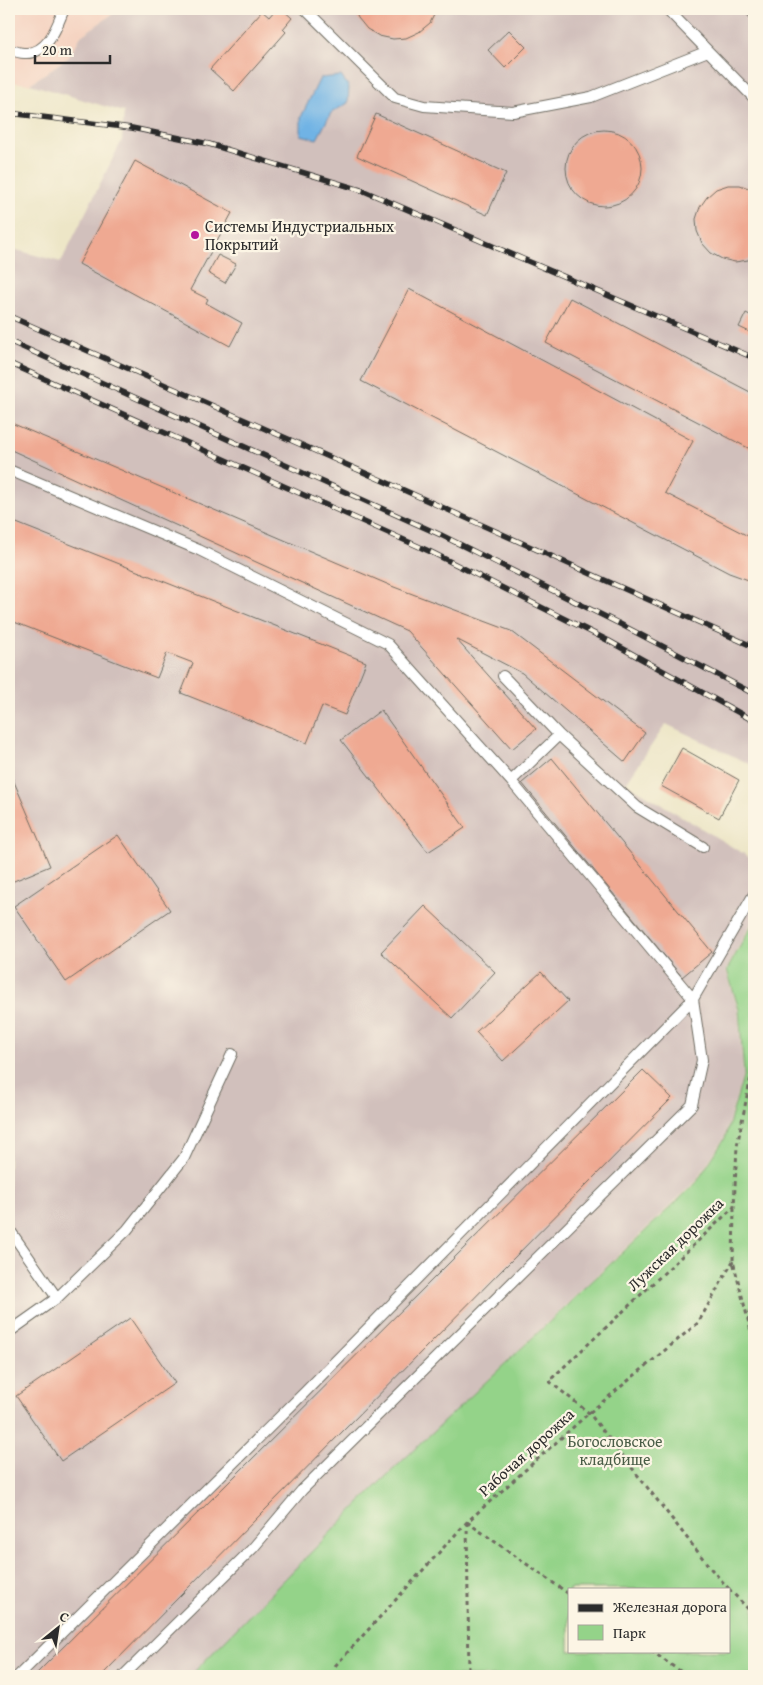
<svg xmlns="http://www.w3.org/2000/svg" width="763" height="1685" font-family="'Gentium Book Plus',serif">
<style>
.built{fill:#f5d3c1}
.industrial{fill:#d1c0bc}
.green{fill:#94d389;stroke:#607f5a;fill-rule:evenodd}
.water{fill:#70b3e5;stroke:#4e6f88}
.building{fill:#efa992}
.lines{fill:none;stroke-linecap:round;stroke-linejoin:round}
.service-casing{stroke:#6f6c62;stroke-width:12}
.path{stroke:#6f6c62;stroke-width:3;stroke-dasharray:4 4;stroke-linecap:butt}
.service{stroke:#fff;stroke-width:10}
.rail-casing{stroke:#2b2b2b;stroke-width:5.5}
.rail{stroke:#fcf5e5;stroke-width:4;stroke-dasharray:11;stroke-linecap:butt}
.poi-dot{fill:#b5179e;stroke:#fcf5e5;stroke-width:2}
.labels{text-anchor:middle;stroke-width:4.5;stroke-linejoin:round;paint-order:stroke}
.poi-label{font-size:16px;fill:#2b2b2b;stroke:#fcf5e5;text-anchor:start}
.street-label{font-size:16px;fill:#2b2b2b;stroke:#fcf5e5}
.park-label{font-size:16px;fill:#4a5d47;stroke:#fcf5e5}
</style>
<rect width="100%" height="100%" fill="#fcf5e5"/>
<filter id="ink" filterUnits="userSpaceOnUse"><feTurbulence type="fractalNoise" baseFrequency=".02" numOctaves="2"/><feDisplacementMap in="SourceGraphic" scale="10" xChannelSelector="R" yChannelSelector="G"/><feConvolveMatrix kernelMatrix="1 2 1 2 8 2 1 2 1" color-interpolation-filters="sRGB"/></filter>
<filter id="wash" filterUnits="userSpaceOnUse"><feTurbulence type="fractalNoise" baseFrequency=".0096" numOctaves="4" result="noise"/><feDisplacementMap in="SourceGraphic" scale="20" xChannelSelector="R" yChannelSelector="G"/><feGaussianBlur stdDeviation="1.12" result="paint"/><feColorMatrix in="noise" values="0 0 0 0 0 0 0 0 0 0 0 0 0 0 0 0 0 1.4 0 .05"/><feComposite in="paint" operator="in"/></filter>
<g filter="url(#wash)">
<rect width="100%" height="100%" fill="#ede6c7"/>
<path class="built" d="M9,9H120L81,36L69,57L30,84L9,82Z"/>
<path class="industrial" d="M120,9H754V766L666,724L626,783L754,860V918L726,970L738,1011L743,1074L724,1138L695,1182L380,1482L190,1676H9V248L61,262L122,140L124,112L30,84L69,57L81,36Z"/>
<path class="green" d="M754,921V1676H190L380,1482L696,1183L725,1138L744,1074L739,1010L727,970ZM569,1589H729V1651H569Z"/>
<path class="water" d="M341,76L349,87L348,103L331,113L317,139L301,135V117L320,78Z"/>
<g id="blocks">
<path class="building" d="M276,9H282L292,18L283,29L286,32L234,91L210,69L262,11L269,17Z
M354,9H437L430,23L419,32L406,38L393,39L379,36L367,29L358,18Z
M741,9H754V22Z
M509,30L526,47L505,68L488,50Z
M376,114L506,173L487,215L357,156Z
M566 168a38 38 0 1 1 76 0a38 38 0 1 1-76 0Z
M135,161L232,213L190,290L208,299L206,303L242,323L230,346L79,264Z
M728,185H740L754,190V256L748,260L735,262L722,259L711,253L702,243L697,231L696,219L700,207L707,197L716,189Z
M218,255L236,264L225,283L208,273Z
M409,289L693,441L665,493L748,536L754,523V582L729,573L361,381Z
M570,298L754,394V451L546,343Z
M746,313L754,317V334L739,327Z
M9,422L394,587L511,631L645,733L625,762L522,673L456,639L536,729L512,749L407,631L9,449Z
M9,520L366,662L345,715L322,706L307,743L181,693L193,663L167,653L157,678L9,620Z
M381,710L465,828L428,852L341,740Z
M682,748L739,780L719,818L661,786Z
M552,758L712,952L682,977L522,783Z
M9,770L50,866L9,883Z
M118,835L170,910L66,982L14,906Z
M425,906L495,972L452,1018L381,952Z
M541,972L568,1001L503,1061L476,1032Z
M643,1070L672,1098L101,1676H34Z
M130,1318L175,1383L61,1461L16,1396Z"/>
</g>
</g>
<g filter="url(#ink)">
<use href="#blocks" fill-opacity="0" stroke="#6f6c62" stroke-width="1"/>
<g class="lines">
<defs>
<path id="service" d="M305,9L395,98L424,106L513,112L591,97L708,51
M667,9L754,98
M9,49C14,51 19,53 24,53C48,55 57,26 64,9
M9,470L199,550L388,644L511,781L693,999L702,1060L692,1105L302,1490L253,1548L123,1676
M503,676L559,735L637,807L703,847
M511,781L559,735
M9,1229L57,1298
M9,1332L57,1298L127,1230L184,1158L232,1054
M18,1676L305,1392L693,999L754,894"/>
</defs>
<use href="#service" class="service-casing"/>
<path class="path" d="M734,1208L733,1261L754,1343
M467,1522L469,1676
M467,1522L569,1594
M729,1589L712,1570L589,1413L549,1381L734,1207L737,1146L754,1061
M729,1589L754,1615
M651,1651L687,1676
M335,1666L467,1522L589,1413L698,1323L733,1261"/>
<use href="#service" class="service"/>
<defs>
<path id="rail" d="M9,113L132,128L209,144L364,191L754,358
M9,316L388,483L754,647
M9,341L441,535L620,624L754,694
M9,363L431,552L609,641L754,721"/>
</defs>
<use href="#rail" class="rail-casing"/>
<use href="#rail" class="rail"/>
</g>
</g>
<circle class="poi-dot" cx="195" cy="235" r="5"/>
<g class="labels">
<g class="poi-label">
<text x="205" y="232">Системы Индустриальных<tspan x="205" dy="18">Покрытий</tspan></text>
</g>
<g class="street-label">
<text transform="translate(675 1244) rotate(-44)" y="6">Лужская дорожка</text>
<text transform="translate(526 1452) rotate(-42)" y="6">Рабочая дорожка</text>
</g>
<g class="park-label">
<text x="615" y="1447">Богословское<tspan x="615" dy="18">кладбище</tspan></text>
</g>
</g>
<rect width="763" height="1685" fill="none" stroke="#fcf5e5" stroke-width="30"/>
<rect x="568" y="1588" width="162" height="65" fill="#fcf5e5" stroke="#a8a49b"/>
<rect x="578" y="1604" width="25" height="8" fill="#2b2b2b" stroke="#a8a49b"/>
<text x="613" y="1612" font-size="15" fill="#2b2b2b">Железная дорога</text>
<rect x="578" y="1625" width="25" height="15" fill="#94d389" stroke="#a8a49b"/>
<text x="613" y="1638" font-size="15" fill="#2b2b2b">Парк</text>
<g transform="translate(58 1628) rotate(30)" stroke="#fcf5e5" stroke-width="4" paint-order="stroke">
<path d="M0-4L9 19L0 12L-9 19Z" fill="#2b2b2b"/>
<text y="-8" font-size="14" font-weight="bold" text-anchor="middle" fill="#2b2b2b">С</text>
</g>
<path d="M35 55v8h75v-8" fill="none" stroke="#2b2b2b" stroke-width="2.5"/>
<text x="42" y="55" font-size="15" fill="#2b2b2b" stroke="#fcf5e5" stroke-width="4" paint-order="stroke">20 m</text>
</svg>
